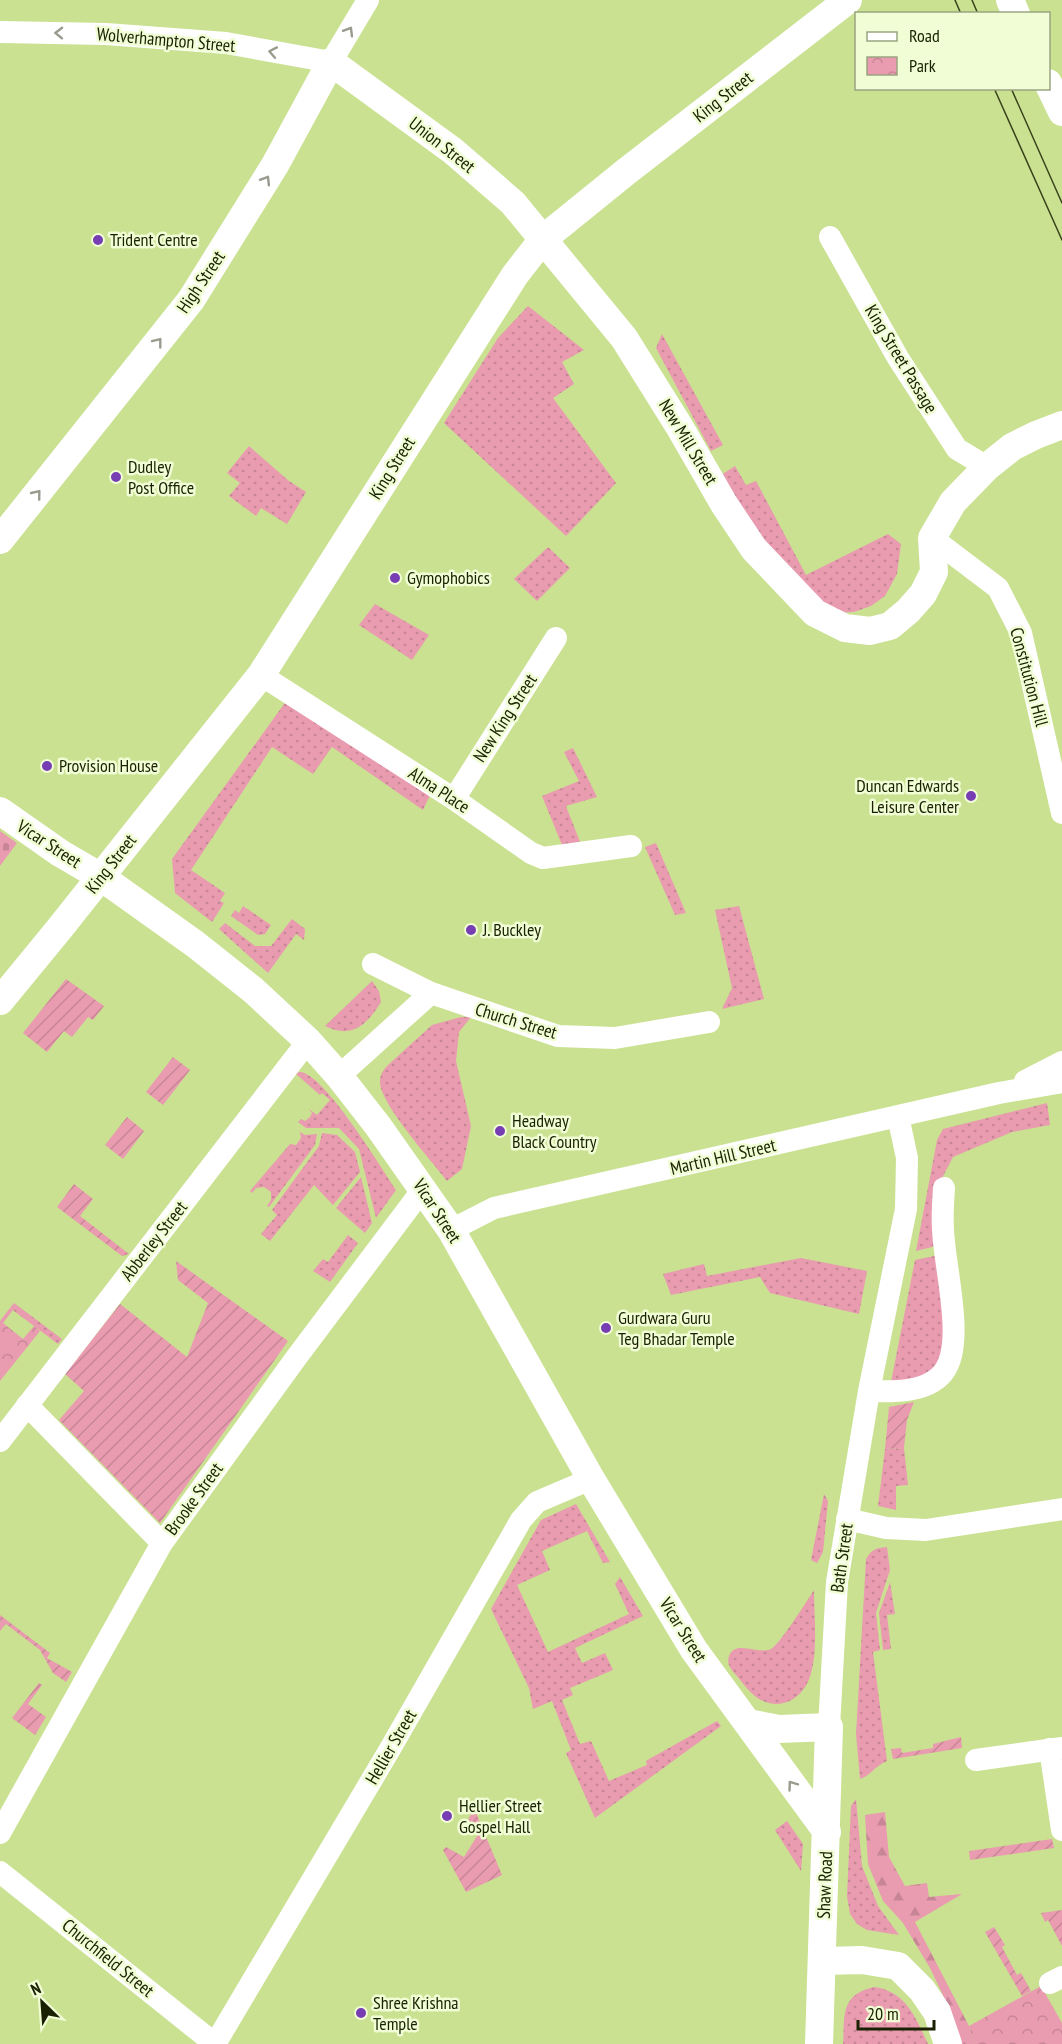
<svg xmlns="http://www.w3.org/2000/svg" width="1062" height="2044" font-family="'PT Sans Narrow',sans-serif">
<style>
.grass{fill:url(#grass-dots)}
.forest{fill:url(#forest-firs)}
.cemetery{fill:url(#cemetery-stones)}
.park{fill:url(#park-crowns)}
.garden{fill:url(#garden-furrows)}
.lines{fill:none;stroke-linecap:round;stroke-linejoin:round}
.minor{stroke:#fff;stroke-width:22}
.tertiary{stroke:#fff;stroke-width:28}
.tram{stroke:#39421b;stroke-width:1.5}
.oneway{stroke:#989b8d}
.poi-dot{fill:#773eb4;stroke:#f0fdd5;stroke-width:2}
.labels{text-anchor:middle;stroke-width:5;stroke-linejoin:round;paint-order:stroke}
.street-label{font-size:18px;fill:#1a2102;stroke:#f0fdd5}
.poi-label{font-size:18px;fill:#1a2102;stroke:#f0fdd5;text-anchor:start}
</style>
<defs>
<pattern id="grass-dots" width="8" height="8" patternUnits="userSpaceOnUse" patternTransform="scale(1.5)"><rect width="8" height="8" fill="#e99bb0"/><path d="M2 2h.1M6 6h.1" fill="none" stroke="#c78596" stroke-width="1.8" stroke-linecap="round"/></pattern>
<pattern id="forest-firs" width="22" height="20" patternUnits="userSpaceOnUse" patternTransform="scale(1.5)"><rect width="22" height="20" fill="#e99bb0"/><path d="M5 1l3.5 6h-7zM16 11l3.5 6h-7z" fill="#c78596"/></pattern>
<pattern id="cemetery-stones" width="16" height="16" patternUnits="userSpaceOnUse" patternTransform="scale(1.5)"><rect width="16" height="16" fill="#e99bb0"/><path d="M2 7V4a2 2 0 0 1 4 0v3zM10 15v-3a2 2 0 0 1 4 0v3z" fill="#c78596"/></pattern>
<pattern id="park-crowns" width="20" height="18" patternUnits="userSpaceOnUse" patternTransform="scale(1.5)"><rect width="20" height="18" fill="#e99bb0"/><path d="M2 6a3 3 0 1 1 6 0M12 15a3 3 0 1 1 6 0" fill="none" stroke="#c78596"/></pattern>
<pattern id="garden-furrows" width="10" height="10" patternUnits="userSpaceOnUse" patternTransform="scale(1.5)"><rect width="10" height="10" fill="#e99bb0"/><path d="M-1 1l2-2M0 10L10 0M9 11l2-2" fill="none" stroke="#c78596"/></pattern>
</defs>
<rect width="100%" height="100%" fill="#cae191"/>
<path class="grass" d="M528,306L584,350L562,362L574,384L553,398L616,483L566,536L444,423L498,338Z
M662,334L723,445L711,451L656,348Z
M249,446L289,481L306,492L287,524L261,508L256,516L229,496L240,483L227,473Z
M735,466L746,485L756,481L806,575L888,534L901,544L897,574L885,596L871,606L854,612L837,613L816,600L766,546L721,475Z
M548,547L570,568L537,601L514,579Z
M375,604L429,635L412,660L359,625Z
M287,700L430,795L423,810L332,747L313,774L272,747L191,870L225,893L220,901L224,903L212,922L175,893L172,859Z
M573,748L597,797L566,806L580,842L562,845L542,796L579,781L564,752Z
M656,843L686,913L675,915L645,847Z
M243,906L271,925L265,934L258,935L231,916L235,910L239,913Z
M739,906L764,999L722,1009L732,988L715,910Z
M292,919L305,929L304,940L296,934L268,973L219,929L225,923L255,946H271Z
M372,981L379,991L381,1002C366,1026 352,1039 325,1026Z
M461,1017H471L459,1032L456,1061L471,1126L462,1169L447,1181C432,1161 380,1104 380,1082C380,1075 383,1070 388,1065L432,1025Z
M299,1072C322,1070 382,1169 396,1190L376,1218L359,1149L339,1128H306L298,1122L301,1119L305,1121L310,1117L312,1113L309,1109L317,1115L330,1100L322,1093L320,1095L296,1074Z
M1047,1103L1050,1125L1012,1132L953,1157L940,1182L936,1246L916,1251L937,1140L943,1129Z
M300,1132L305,1135L317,1134L315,1145L269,1207L267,1206L271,1200V1192L264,1187L256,1188L252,1193L250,1191L290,1144L296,1145L301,1138Z
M322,1133L337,1135L355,1152L360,1172L333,1205L314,1185L270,1241L261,1234L277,1215L272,1210L319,1146Z
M361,1177L372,1223L365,1233L336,1208Z
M348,1235L358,1243L330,1282L313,1271L323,1259L328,1262Z
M939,1255C941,1281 951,1346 938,1366C929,1380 905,1380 891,1382L915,1260Z
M801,1258L867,1271L859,1314L770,1293L760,1277L671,1295L663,1274L704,1264L707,1276Z
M14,1303L62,1339L58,1344L10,1308Z
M904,1448L908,1485L896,1486V1510L878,1506L885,1449Z
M824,1494L828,1501L823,1552L817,1563L811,1560Z
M576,1504L610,1562L603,1563L587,1531L542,1551L550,1570L517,1585L548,1652L629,1614L615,1584L620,1577L643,1616L575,1648L582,1663L605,1653L613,1670L570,1688L573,1695L562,1700L580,1744L591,1741L609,1781L647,1765L646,1761L651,1758L717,1721L721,1726L595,1818L566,1753L571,1750L552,1701L533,1709L529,1688L491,1609L541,1520Z
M887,1547L890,1570L876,1613L880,1650L873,1652L887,1761C875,1766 870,1776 860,1779L856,1734L866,1559C872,1549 876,1548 887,1547Z
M890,1582L895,1614L887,1615L891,1649L883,1650L879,1613Z
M814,1590C814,1615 818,1649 811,1673C806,1694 786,1711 763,1701C752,1696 745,1686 737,1676C732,1670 726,1665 729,1656C735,1639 759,1655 771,1649C779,1645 807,1601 814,1590Z
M856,1799L862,1866L878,1906L899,1935L867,1930L857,1924L850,1914L847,1896L851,1806Z
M787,1821L803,1844L801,1871L775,1830Z
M874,1987C906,1991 916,2018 928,2044H843C845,2015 840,1995 874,1987Z"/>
<path class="forest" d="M885,1812L889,1857L905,1886L927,1883L929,1897L962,1894L915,1922L969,2026L975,2044H961L942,1993L930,1968L903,1923L883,1901L868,1864L865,1815Z"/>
<path class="cemetery" d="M0,831L17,843L0,866Z"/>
<path class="park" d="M10,1308L13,1310L3,1323L23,1339L34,1326L40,1331L0,1381V1321Z
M1041,1986L1062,2023V2044H975L969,2026Z"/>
<path class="garden" d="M66,979L104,1006L93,1020L88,1017L72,1037L64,1031L47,1052L23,1033Z
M173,1057L190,1070L163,1105L146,1092Z
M127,1117L144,1131L123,1159L105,1145Z
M74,1184L93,1199L80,1216L129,1254L122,1256L57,1207Z
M176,1261L288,1341L160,1523L59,1420L84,1391L65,1374L120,1304L187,1357L208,1303L178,1280Z
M914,1402L907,1420L904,1448L885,1449L889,1407Z
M0,1615L50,1653L47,1658L72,1672L66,1682L53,1673L40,1650L6,1624L0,1631Z
M39,1683L42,1685L28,1704L46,1717L35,1735L12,1718Z
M961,1737L962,1748L893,1759L891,1749L901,1748L902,1753L933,1748V1744Z
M474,1808L502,1875L466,1892L443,1850L446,1847L464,1857L479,1833L476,1825L468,1820Z
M1052,1839L1054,1848L970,1860L969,1851Z
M1062,1910V1946L1048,1920L1045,1922L1041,1913Z
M994,1927L1005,1945L1002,1947L1017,1975L1021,1973L1031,1991L1022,1996L985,1932Z"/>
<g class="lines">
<path class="minor" d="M0,32L106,34L226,43L331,62L368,0
M830,237L898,358L957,449L987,467
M932,538L998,588L1021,633L1062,813
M261,675L454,799L531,853L543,858L631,846
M454,799L556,638
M373,964L431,993L558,1036L615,1038L709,1022
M339,1076L431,993
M1025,1081L1062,1062
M451,1230L494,1208L999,1093L1062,1082
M869,1391C893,1392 930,1393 945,1370C965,1340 944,1266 943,1229C942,1216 943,1202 944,1188
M27,1405L162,1543
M0,1441L308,1041
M847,1519L886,1528L926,1530L1062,1509
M829,1727L837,1582L869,1391L906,1209L907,1158L898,1116
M1050,1749L1062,1830
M976,1760L1062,1748
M0,1833L162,1543L296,1358L423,1189
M0,1872L215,2044
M1050,1983L1062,1977
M215,2044L390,1749L521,1520L537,1502L591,1479"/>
<path class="tertiary" d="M1010,0L1016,14
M1048,83L1062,112
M0,540L191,300L275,165L331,62L453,151L513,203L624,338L679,426L724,504L754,549L815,613L845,628L870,631L890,626L908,611L923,594L934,572L932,538L953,502L987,467L1012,447L1036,435L1062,425
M0,811L60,853L101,877L195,944L253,990L308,1041L339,1076L378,1126L451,1230L591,1479L694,1650L827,1832
M0,1001L60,928L261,675L515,275L543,239L627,171L848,0
M748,1723L779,1729L829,1727L819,2044
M822,1961L862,1960L898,1966L922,1990L937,2012L948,2044"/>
<path class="tram" d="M955,0L961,14
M972,0L978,14
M994,88L1062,240
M1011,88L1062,203"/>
</g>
<defs><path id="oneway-chevron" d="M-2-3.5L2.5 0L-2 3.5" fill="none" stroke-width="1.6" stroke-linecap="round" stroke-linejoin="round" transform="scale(1.5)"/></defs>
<g class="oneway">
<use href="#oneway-chevron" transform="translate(349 31) rotate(-59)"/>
<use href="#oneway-chevron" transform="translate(59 33) rotate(-179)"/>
<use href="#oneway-chevron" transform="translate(273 52) rotate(-169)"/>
<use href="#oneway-chevron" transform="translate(266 180) rotate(-58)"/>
<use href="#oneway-chevron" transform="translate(158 342) rotate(-52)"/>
<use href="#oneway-chevron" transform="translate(37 494) rotate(-51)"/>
<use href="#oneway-chevron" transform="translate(792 1785) rotate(-126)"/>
</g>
<g class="poi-dot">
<circle cx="98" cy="240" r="6"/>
<circle cx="116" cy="477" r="6"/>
<circle cx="395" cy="578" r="6"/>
<circle cx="47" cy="766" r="6"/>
<circle cx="971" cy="796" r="6"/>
<circle cx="471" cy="930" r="6"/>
<circle cx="500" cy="1131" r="6"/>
<circle cx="606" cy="1328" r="6"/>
<circle cx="447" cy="1816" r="6"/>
<circle cx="361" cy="2013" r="6"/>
</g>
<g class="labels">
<g class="street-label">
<text transform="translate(166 40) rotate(5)" y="6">Wolverhampton Street</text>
<text transform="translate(723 97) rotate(-38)" y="6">King Street</text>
<text transform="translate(442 145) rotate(38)" y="6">Union Street</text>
<text transform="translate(201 282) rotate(-56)" y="6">High Street</text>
<text transform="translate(901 359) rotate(59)" y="6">King Street Passage</text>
<text transform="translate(688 442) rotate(59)" y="6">New Mill Street</text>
<text transform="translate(392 468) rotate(-58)" y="6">King Street</text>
<text transform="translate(1029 677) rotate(75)" y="6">Constitution Hill</text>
<text transform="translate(505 718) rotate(-57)" y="6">New King Street</text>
<text transform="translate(439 790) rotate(33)" y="6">Alma Place</text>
<text transform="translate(49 844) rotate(33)" y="6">Vicar Street</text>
<text transform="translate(111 864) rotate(-52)" y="6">King Street</text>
<text transform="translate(516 1021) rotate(17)" y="6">Church Street</text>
<text transform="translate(723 1157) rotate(-13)" y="6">Martin Hill Street</text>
<text transform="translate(437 1211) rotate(57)" y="6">Vicar Street</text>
<text transform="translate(154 1241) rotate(-52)" y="6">Abberley Street</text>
<text transform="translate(194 1499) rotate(-54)" y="6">Brooke Street</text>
<text transform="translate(842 1558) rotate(-82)" y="6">Bath Street</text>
<text transform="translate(683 1630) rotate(58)" y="6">Vicar Street</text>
<text transform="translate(391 1747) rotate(-60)" y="6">Hellier Street</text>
<text transform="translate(825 1885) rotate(-88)" y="6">Shaw Road</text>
<text transform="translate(108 1958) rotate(39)" y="6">Churchfield Street</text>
</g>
<g class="poi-label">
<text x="110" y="246">Trident Centre</text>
<text x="128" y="473">Dudley<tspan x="128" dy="21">Post Office</tspan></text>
<text x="407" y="584">Gymophobics</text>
<text x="59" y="772">Provision House</text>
<text x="959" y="792" text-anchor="end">Duncan Edwards<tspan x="959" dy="21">Leisure Center</tspan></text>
<text x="483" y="936">J. Buckley</text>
<text x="512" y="1127">Headway<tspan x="512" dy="21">Black Country</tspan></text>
<text x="618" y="1324">Gurdwara Guru<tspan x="618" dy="21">Teg Bhadar Temple</tspan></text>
<text x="459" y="1812">Hellier Street<tspan x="459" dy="21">Gospel Hall</tspan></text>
<text x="373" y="2009">Shree Krishna<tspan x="373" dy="21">Temple</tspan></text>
</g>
</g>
<rect x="855" y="12" width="195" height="78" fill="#f0fdd5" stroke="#9aa581" stroke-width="1.5"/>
<rect x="867" y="32" width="30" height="9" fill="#ffffff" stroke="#9aa581" stroke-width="1.5"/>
<text x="909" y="42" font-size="18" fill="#1a2102">Road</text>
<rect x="867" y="57" width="30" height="18" fill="url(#park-crowns)" stroke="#9aa581" stroke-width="1.5"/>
<text x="909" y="72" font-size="18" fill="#1a2102">Park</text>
<g transform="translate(42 2002) rotate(335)" stroke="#f0fdd5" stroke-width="4.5" paint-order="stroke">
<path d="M0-4.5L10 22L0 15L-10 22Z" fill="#1a2102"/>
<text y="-9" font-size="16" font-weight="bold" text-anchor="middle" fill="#1a2102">N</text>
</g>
<path d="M858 2020v9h76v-9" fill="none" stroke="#1a2102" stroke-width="3"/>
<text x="867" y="2020" font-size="18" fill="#1a2102" stroke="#f0fdd5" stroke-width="4.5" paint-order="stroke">20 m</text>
</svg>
